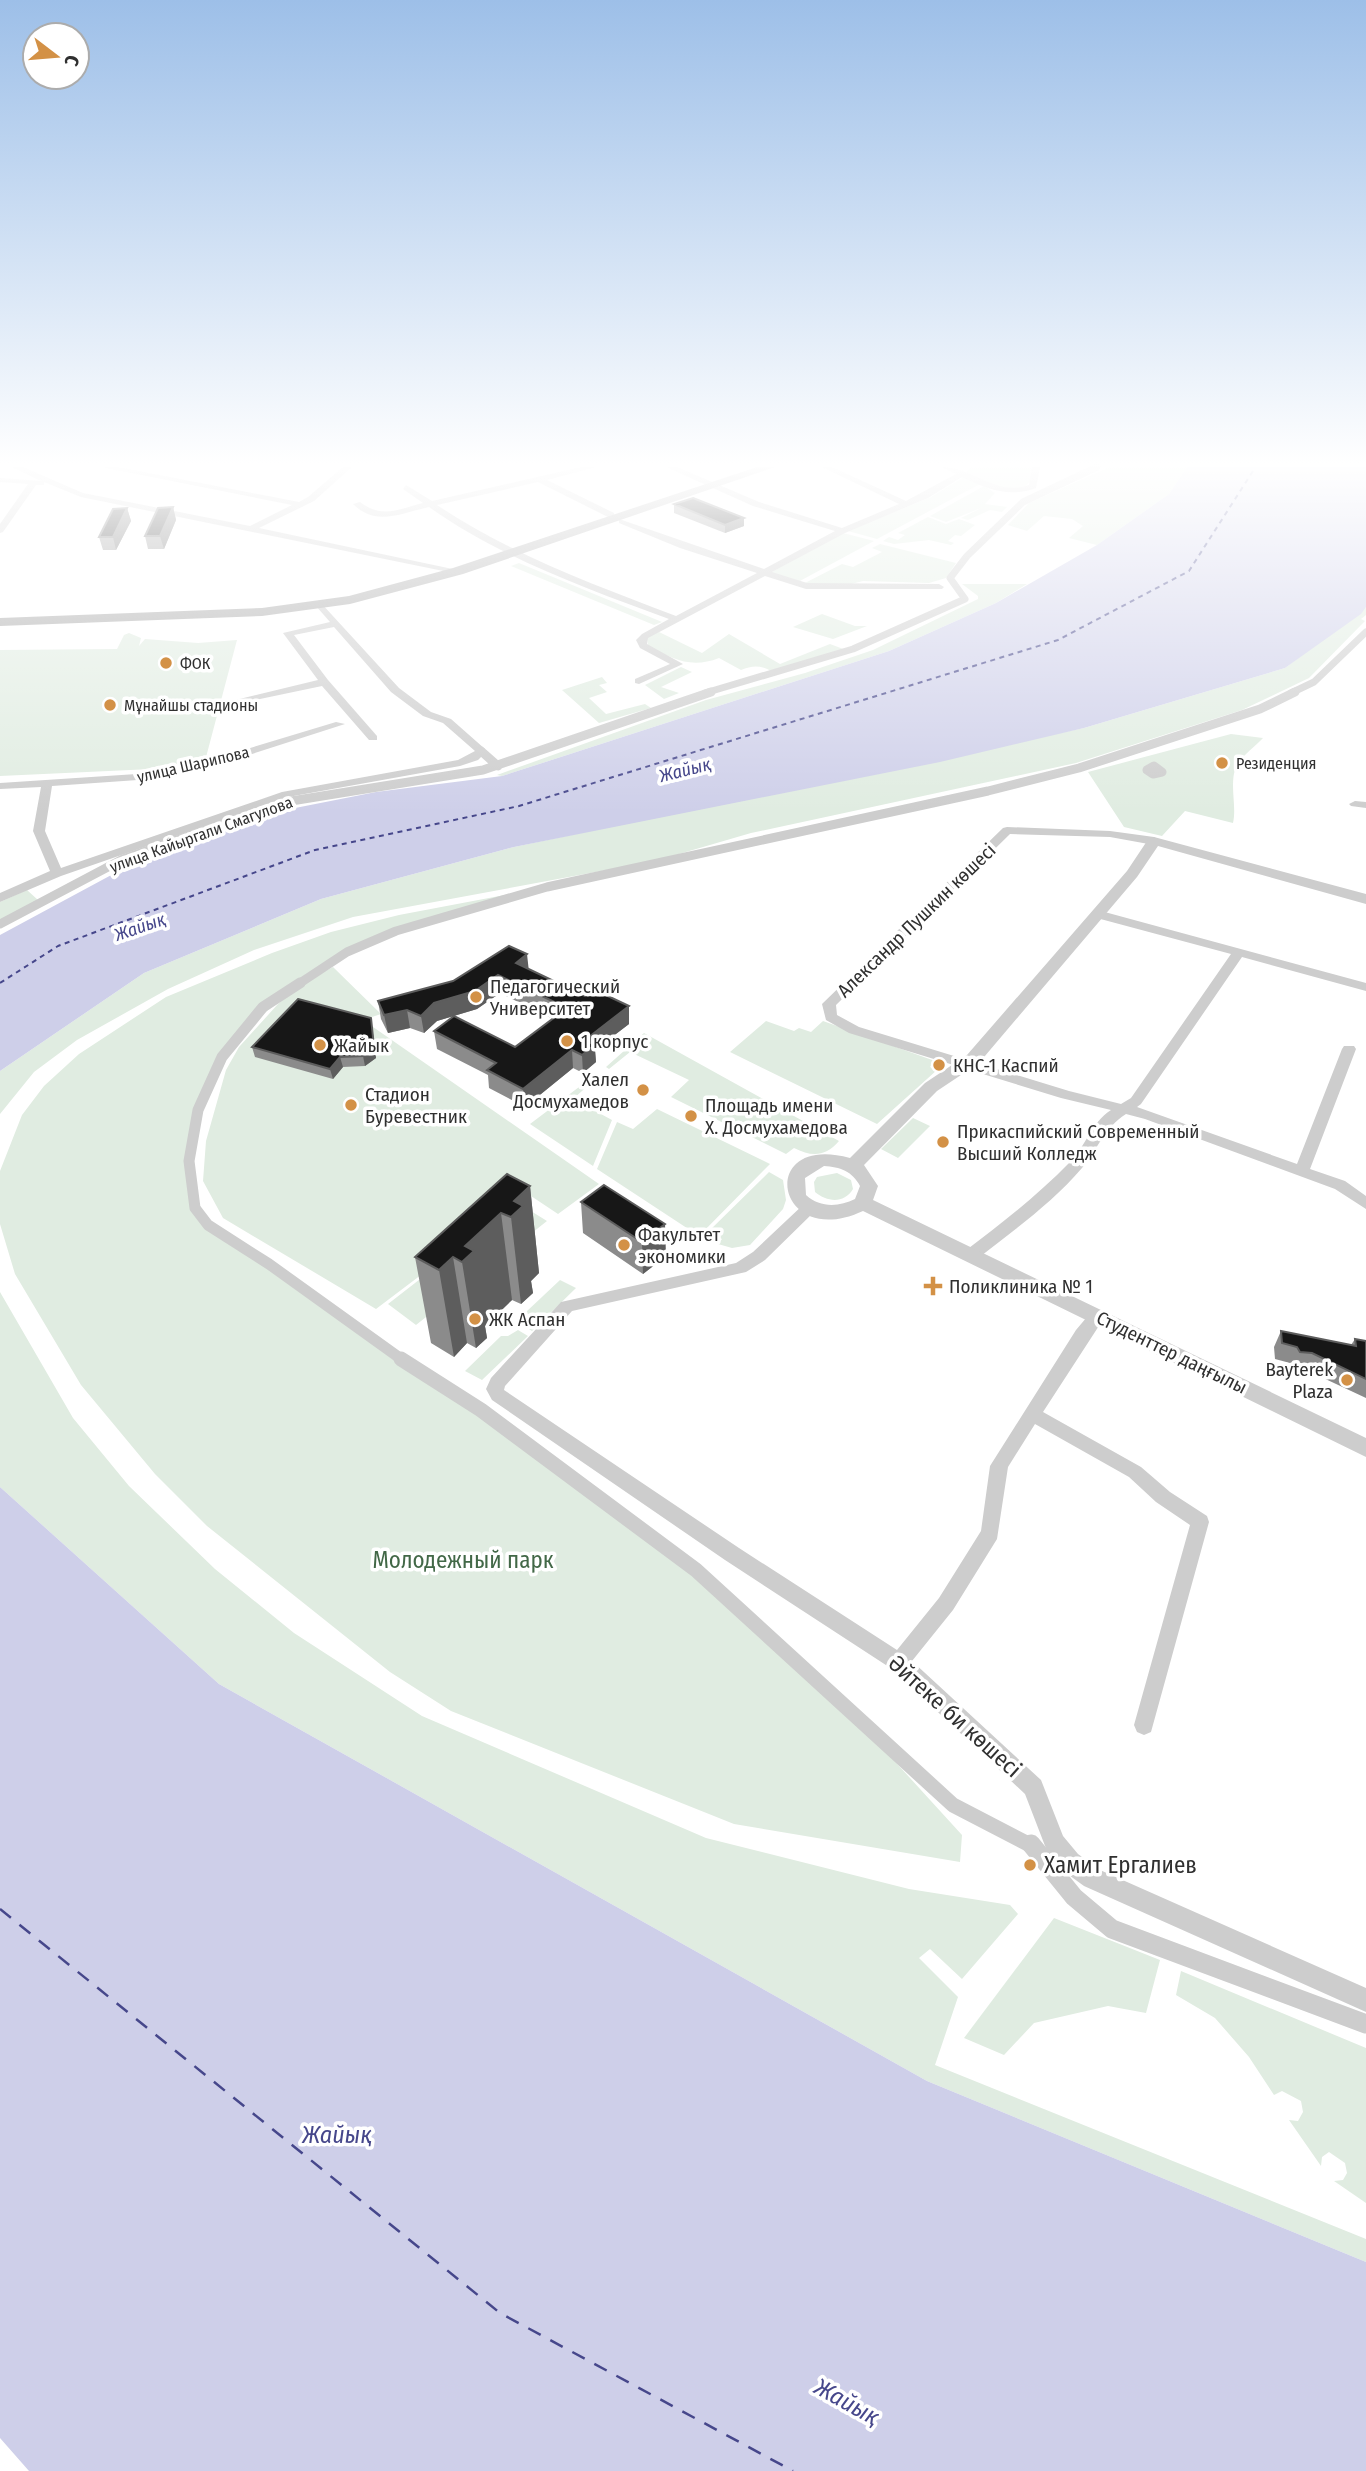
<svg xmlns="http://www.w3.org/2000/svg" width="1366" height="2471" font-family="'Fira Sans Condensed',sans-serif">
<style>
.green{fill:#e0ece1}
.water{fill:#cecfe9}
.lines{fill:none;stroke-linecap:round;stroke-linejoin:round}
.ferry-far1{stroke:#46478b;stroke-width:2;stroke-dasharray:5 4.5;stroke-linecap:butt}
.ferry{stroke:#46478b;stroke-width:2.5;stroke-dasharray:14 11;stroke-linecap:butt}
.pedestrian-far4{stroke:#cdcdcd;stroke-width:7}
.pedestrian-far3{stroke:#cdcdcd;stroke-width:9}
.pedestrian-far2{stroke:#cdcdcd;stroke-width:11}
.pedestrian-far1{stroke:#cdcdcd;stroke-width:15}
.pedestrian{stroke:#cdcdcd;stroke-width:19}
.minor{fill:#cdcdcd;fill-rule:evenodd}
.tertiary{fill:#cdcdcd;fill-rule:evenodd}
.primary{fill:#a8a8a8;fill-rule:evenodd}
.wall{fill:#8b8b8b}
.shaded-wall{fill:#5d5d5d}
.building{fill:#171717;stroke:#5d5d5d;stroke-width:2}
.poi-dot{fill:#d39146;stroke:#fff;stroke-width:2.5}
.labels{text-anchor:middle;stroke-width:7;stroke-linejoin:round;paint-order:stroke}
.far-poi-label{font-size:16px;fill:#303030;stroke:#fff;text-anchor:start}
.far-street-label{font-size:16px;fill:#303030;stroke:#fff}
.far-water-label{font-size:18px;font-style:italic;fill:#46478b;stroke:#fff}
.street-label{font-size:19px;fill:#303030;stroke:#fff}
.poi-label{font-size:19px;fill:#303030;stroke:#fff;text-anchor:start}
.near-park-label{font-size:23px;fill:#426847;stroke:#fff}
.near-street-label{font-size:23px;fill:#303030;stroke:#fff}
.near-poi-label{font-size:23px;fill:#303030;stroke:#fff;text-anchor:start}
.near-water-label{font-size:24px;font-style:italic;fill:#46478b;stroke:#fff}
</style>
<rect width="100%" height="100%" fill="#fff"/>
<path class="green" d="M971,467H1031L1030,481C1016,502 982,481 965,473Z
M1110,467H1187L1169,494L1097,545L1069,538L1083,526L1072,519L1044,516L1027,531L1008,525L1029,503Z
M964,477L980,484L877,539L848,531L931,497Z
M984,486L995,493L985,504L1007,507L1002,512L990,510L968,520L961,518L981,508L946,522L930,516Z
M928,517L946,524L959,519L975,525L961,536L955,535L948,541L954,543L951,545L929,540L894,544L883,541L889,537L898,540L905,535L898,533Z
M843,533L874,541L798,582L770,573Z
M880,544L956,563L946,578L929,583L863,581L851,584H803L842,564L853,567L882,552L872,548Z
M519,563L662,622L654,625L511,566Z
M962,584H1027L996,603L889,651L502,776L497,775L706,700L805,673L873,650L978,599V596Z
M1366,607V615L1361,619L1365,621L1309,678L1242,710L1076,763L751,833L655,861L353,917L254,950L168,989L77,1040L34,1072L0,1114V1071L144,973L321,899L514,847L1084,728L1285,668Z
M822,614L855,626H867L833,639L793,627Z
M659,632L702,653L729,634L780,664L830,644L846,650L773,672C761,665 753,665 741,670L719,658C691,669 673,659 648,646L647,637Z
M129,633L141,638L139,646L145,639L198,643L237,640L205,761L152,769L0,776V650L117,649L124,635Z
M681,667L692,672L661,687L679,693L664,699L645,685Z
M602,677L607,683L599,685L607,692L589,698L606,714L645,704L651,708L599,723L562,690Z
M1231,734L1263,738C1256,746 1240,757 1236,767C1229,784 1237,806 1233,823L1185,811L1162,836L1124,827L1088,772Z
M547,887L426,923L347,952L244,1028L198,1110L190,1182L208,1225L570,1473L827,1687L962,1835L960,1862L734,1824L451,1711L390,1672L207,1526L155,1474L81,1385L15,1274L0,1224V1171L22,1115L44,1086L79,1054L166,997L272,953L331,932L399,915Z
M27,890L38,900L0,920V902Z
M333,967L381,1014L363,1020L599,1184L558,1214L528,1194L376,1309L223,1218L203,1181L206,1141L226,1070L239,1047L278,1004L303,983Z
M766,1021L794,1031L799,1028L811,1032L823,1021L935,1061L930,1067L937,1070L877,1124L730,1052Z
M644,1033L839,1141C825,1157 812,1157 794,1148L786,1154L671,1097L689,1080L630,1052L609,1069L606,1067Z
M587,1081L591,1083L573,1099L612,1120L593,1166L530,1124Z
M657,1109L770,1164L699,1236L597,1169L617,1122L633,1129Z
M913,1118L930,1126L898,1158L881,1149Z
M769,1172L783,1180L786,1200L783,1209L750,1245L732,1248L718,1244L722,1239L708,1232Z
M837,1173L851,1180L853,1189C844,1204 827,1202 815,1192L814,1182L817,1177Z
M518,1203L547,1221L416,1325L388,1304Z
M560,1280L576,1288L532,1331L523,1325L528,1316L526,1312Z
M0,1292L73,1418L129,1486L215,1569L294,1633L422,1716L706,1838L909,1889L1010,1905L1018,1914L962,1979L930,1949L919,1958L958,1997L935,2065L1366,2239V2262L927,2081L219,1684L0,1487Z
M518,1330L528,1336L482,1380L465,1371L501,1336H508Z
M1054,1918L1160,1960L1146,2013L1108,2006L1034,2023L1004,2055L964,2038Z
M1181,1971L1366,2048V2203L1334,2181L1343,2180L1347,2173L1345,2163L1329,2152L1322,2157L1321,2166L1289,2120L1298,2121L1303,2112L1301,2101L1282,2091L1274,2095L1249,2057L1215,2018L1176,1995Z"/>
<path class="water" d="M1187,467H1366V607L1361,614L1285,668L1084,728L940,762L514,847L321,899L144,973L0,1071V935L128,866L285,810L376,792L502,776L889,651L996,603L1097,545L1169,494Z
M0,1487L219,1684L927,2081L1366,2262V2471H29L0,2438Z"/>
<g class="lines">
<path class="ferry-far1" d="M0,983L58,946L315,850L519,806L1058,640L1189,571L1253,471L1252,467"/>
<path class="ferry" d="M0,1909L500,2313L793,2471"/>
<path class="pedestrian-far4" d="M705,693L853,649L965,599L950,578L967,556L1023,502L1097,467
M1291,693L1314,682L1366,632"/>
<path class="pedestrian-far3" d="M481,751L498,766
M1154,766L1162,772L1153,774L1147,770Z
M0,924L123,859L285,802L483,770L711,692
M297,985L347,952L396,931L547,887L988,791L1079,768L1260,709L1295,692"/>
<path class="pedestrian-far2" d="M300,983L263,1007L222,1057L198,1110L189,1161L195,1208L208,1225L269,1264L404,1361"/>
<path class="pedestrian-far1" d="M401,1359L481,1410L696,1570L953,1805L1032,1846"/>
<path class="pedestrian" d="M1031,1844L1074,1897L1112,1929L1366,2024"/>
<path class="minor" d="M12,467H23L83,493L250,526L292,505L101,467H118L299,502L308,497L343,467H352L314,501L259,528L462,571L458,574L81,497L44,482V485H36L3,532L0,533V524L28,484L0,482V478L41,481Z
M581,467H596L547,480L614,513V517H608L538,482L437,505C510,554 594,585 676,616L757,573L680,548L619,523V519L764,569L835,531L753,506L666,467H677L759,502L842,528L899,504L822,467H832L906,501L956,474L942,467C973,467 996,497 1029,485L1032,467H1040L1036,488C1009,498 987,489 962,477L928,498L845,533L772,572L807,583L939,584L944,587L942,589H806L765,576L648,638L647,644L683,664L639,684L635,683V679L670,664L640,648L636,640L642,634L669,619C587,589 501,558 429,507C401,513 376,527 353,504L360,502C382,519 399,509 423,503L403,489L406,485L432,501Z
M321,603L399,688L431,712L451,719L485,749V753L478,760L460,766L288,797L61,876L0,902V893L50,871L33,831L41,787L0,789V783L152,773L217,758L336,722L345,724L224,763L152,779L52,786L45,831L61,868L282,792L458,760L475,751L443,723L423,716L391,692L334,627L294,635L328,680L377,736V740H369L322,686L227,706V702L318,680L283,633L330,622L316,606Z
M1355,801L1366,802V808L1351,806L1349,804Z
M1007,827L1110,831L1154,837L1160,841L1154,845L1110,837L1010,834L836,1005L837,1015L859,1027L1069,1091L1121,1104L1131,1098L1231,954L1093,917V911H1101L1366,983V991L1242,957L1141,1104L1137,1107L1297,1164L1342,1049L1344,1046H1354L1356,1049L1310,1169L1345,1181L1366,1196V1209L1335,1189L1145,1119L1126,1114C1103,1129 1099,1148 1082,1168C1052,1203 1013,1231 977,1259H965L963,1255L965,1251C1002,1223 1038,1195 1070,1162C1086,1146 1091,1123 1111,1110L1061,1098L849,1033L826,1020L822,1004L1003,828Z
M809,1203L817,1208L814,1212L765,1260L746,1272L572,1311L505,1386L504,1390L739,1548L897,1650L939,1598L981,1531L990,1466L1076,1330L1092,1311H1104L1106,1315L1043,1412L1141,1467L1170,1492L1207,1516L1209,1522L1151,1732L1144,1735L1137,1732L1134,1725L1190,1525L1156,1502L1129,1477L1035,1424L1008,1467L997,1539L953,1610L912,1661L1041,1780L1063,1836L1078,1854L1100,1870L1366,1988V2012L1084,1886L1062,1870L1047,1851L1025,1794L892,1669L725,1560L492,1400L486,1389L491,1378L561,1302L736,1263L753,1252L804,1204Z"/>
<path class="tertiary" d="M1154,837L1366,894V904L1158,846L1137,877L979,1063L937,1091L864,1165L878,1186L873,1200L1366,1438V1457L863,1211C775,1252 755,1132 850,1158L925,1083L967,1055L1127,871L1149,838ZM824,1166C840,1167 852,1171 860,1186L855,1199C839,1207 820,1208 806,1195L805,1178Z"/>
<path class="primary" d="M757,467H775L463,574L350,604L262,616L0,626V618L262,608L349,596L453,568Z"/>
</g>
<path class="wall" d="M674,504L744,526L725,533L674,513Z
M173,507L176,520L164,549H148L145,536Z
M127,508L131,521L116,550H103L99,537Z
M529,969L629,1024L595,1050L596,1062L583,1073L573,1068L525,1107L489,1088L488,1075L437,1049L434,1031L515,1047L553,1019L500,993L477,1009L437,1021L424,1033L410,1028L388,1033L381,1019L378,1001Z
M371,1018L376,1058L365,1066L343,1067L333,1079L255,1057L252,1047Z
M530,1186L539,1273L531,1281L533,1293L521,1304L512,1300L485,1326L487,1338L476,1348L467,1343L454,1357L431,1343L415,1257Z
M581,1202L666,1256L643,1274L583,1233Z
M1281,1331L1351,1345L1355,1339L1366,1341V1398L1304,1369L1293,1368L1290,1363L1275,1359L1274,1347Z"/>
<path class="shaded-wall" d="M173,507L176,520L164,549L160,536Z
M127,508L131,521L116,550L113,537Z
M744,518V526L725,533V525Z
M527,954L529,972L516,963Z
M498,975L500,993L477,1009L437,1021L424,1033L421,1016L434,1003Z
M629,1006V1024L595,1050L596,1062L583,1073L582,1055L585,1040Z
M407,1010L410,1028L388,1033L384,1015Z
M371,1018L376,1058L365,1066L363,1056Z
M572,1050L573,1068L525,1107L523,1089Z
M340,1057L343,1067L333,1079L330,1069Z
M530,1186L539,1273L531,1281L533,1293L521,1304L511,1217L514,1201Z
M501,1213L512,1300L485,1326L487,1338L476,1348L462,1262L465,1246Z
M665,1224L666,1256L643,1274L642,1242Z
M453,1257L467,1343L454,1357L439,1270Z"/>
<path class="building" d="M693,498L744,518L725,525L674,504Z
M173,507L160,536H145L158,508Z
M127,508L113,537H99L113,509Z
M509,946L527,954L516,963L585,996L593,989L629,1006L585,1040L595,1045L582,1055L572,1050L523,1089L487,1070L496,1063L434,1031L454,1016L515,1047L567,1008L498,975L475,991L434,1003L421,1016L407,1010L384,1015L378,1001L453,981Z
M298,999L371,1018L374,1047L363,1056L340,1057L330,1069L252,1047Z
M507,1174L530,1186L514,1201L523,1206L511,1217L501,1213L465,1246L474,1251L462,1262L453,1257L439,1270L415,1257Z
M604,1185L665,1224L642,1242L581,1202Z
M1281,1331L1356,1346L1355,1339L1366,1341V1379L1312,1353L1300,1352L1297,1347L1282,1343Z"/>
<linearGradient id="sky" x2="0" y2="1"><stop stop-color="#9dbfe8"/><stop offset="0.57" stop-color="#fff"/><stop offset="1" stop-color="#fff" stop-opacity="0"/></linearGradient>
<rect width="1366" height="813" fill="url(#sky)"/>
<g class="poi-dot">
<circle cx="166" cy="663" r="7"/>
<circle cx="110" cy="705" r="7"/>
<circle cx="1222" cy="763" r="7"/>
<circle cx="476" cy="997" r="7"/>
<circle cx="567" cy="1041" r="7"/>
<circle cx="320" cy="1045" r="7"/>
<circle cx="939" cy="1065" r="7"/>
<circle cx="643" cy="1090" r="7"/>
<circle cx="351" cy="1105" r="7"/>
<circle cx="691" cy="1116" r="7"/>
<circle cx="943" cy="1142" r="7"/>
<circle cx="624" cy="1245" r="7"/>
<path d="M929.5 1275.5h7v7h7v7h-7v7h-7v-7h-7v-7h7z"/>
<circle cx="475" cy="1319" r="7"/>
<circle cx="1347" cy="1380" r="7"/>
<circle cx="1030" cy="1865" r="7"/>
</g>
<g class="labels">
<g class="far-poi-label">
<text x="180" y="669">ФОК</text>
<text x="124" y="711">Мұнайшы стадионы</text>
<text x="1236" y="769">Резиденция</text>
</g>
<g class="far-street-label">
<text transform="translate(193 764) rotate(-13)" y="6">улица Шарипова</text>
<text transform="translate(201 834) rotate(-20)" y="6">улица Кайыргали Смагулова</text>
</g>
<g class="far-water-label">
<text transform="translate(685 770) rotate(-14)" y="6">Жайық</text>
<text transform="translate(140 927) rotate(-19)" y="6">Жайық</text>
</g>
<g class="street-label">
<text transform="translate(916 920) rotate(-44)" y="7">Александр Пушкин көшесі</text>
<text transform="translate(1172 1352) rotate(26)" y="7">Студенттер даңғылы</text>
</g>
<g class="poi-label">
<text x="490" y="993">Педагогический<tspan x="490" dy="22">Университет</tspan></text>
<text x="581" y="1048">1 корпус</text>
<text x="334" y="1052">Жайык</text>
<text x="953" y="1072">КНС-1 Каспий</text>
<text x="629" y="1086" text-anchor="end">Халел<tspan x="629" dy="22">Досмухамедов</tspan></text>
<text x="365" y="1101">Стадион<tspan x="365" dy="22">Буревестник</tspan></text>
<text x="705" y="1112">Площадь имени<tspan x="705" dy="22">Х. Досмухамедова</tspan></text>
<text x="957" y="1138">Прикаспийский Современный<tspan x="957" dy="22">Высший Колледж</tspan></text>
<text x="638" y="1241">Факультет<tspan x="638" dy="22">экономики</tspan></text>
<text x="949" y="1293">Поликлиника № 1</text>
<text x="489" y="1326">ЖК Аспан</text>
<text x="1333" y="1376" text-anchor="end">Bayterek<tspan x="1333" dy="22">Plaza</tspan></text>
</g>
<g class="near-park-label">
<text x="463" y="1568">Молодежный парк</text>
</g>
<g class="near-street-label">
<text transform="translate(955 1716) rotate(42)" y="8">Әйтеке би көшесі</text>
</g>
<g class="near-poi-label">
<text x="1044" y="1873">Хамит Ергалиев</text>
</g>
<g class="near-water-label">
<text x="337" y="2143">Жайық</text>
<text transform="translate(847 2402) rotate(29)" y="8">Жайық</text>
</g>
</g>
<g transform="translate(56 56) rotate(106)"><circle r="33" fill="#ffffff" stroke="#acacac" stroke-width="2"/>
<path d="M0-5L12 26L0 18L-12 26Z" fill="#d39146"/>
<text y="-10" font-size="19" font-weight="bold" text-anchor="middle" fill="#303030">С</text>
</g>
</svg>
